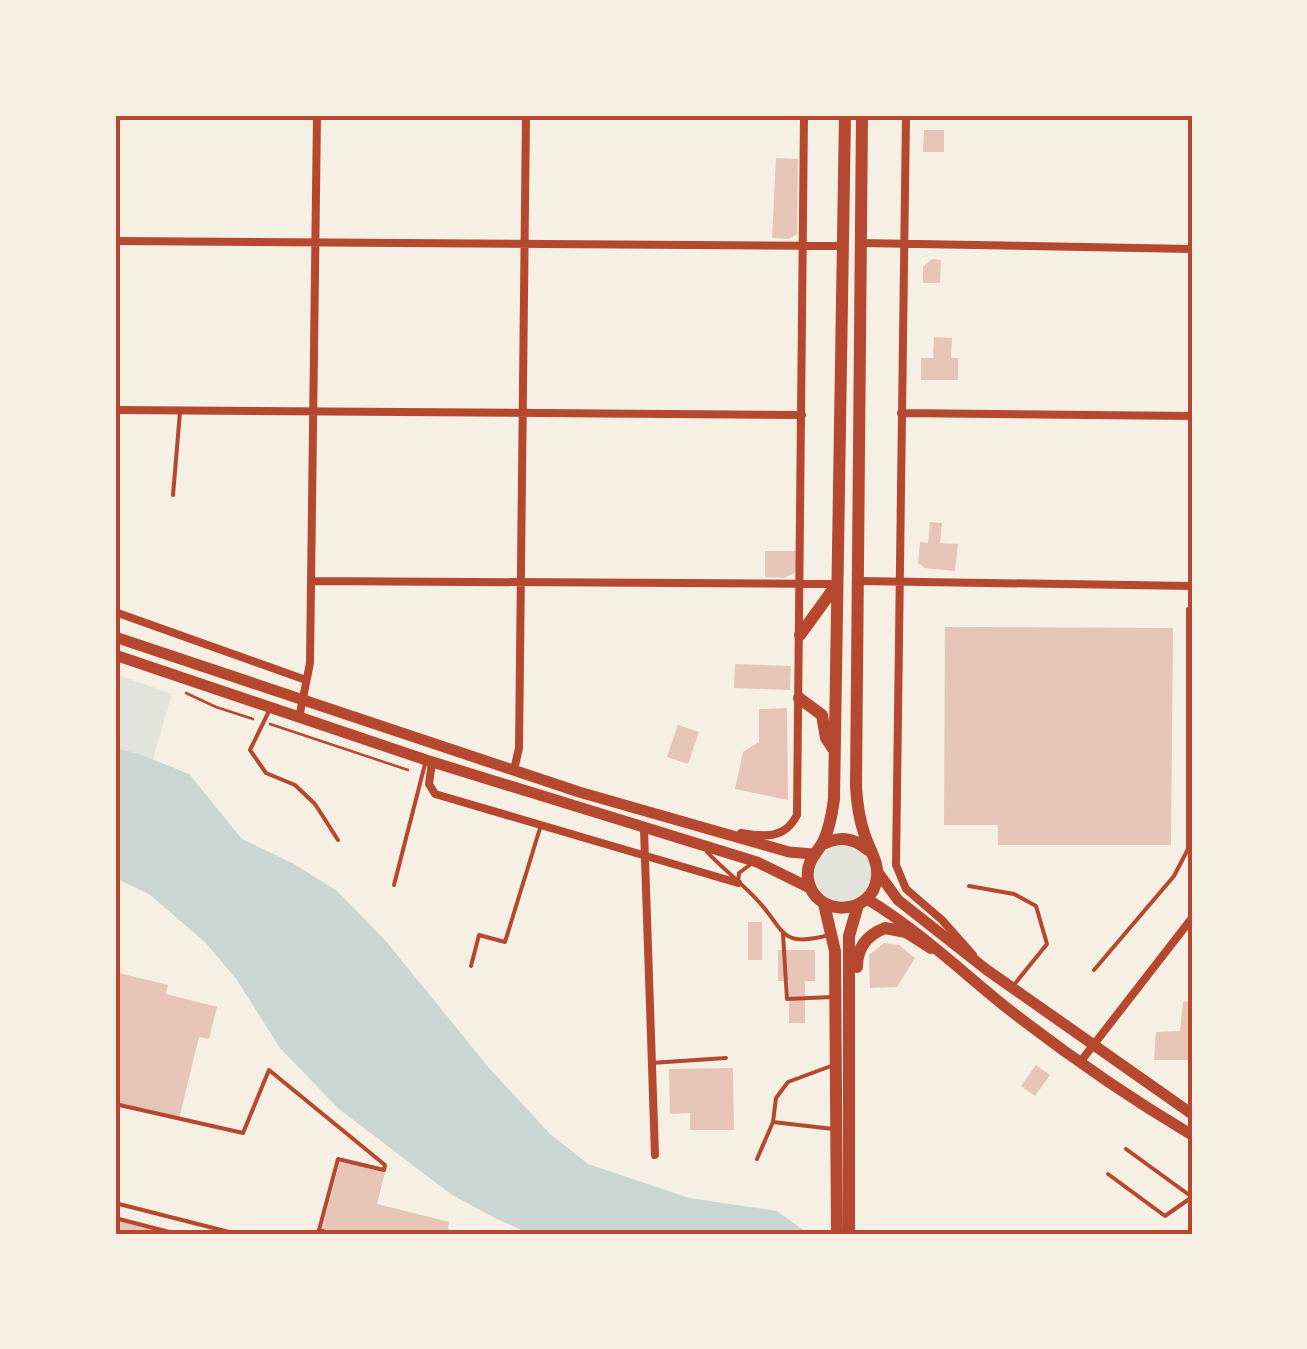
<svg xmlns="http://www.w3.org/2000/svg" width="1307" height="1349" font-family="'Fira Sans',sans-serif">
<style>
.green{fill:#e2e4dc}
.water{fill:#c9d6d2}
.building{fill:#e6c5b7}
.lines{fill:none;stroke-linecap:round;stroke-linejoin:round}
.path{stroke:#b5482f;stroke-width:2.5}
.service{stroke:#b5482f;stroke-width:4}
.minor{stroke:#b5482f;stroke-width:8}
.secondary{stroke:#b5482f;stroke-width:11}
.primary{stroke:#b5482f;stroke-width:12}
.neatline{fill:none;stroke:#b5482f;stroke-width:4}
</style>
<rect width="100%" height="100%" fill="#f6efe4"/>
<path class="green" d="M115,674L172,694L153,759L115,748Z
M814 873a29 29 0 1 1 58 0a29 29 0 1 1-58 0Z"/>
<path class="water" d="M115,748L139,754L189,774L242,839L294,864L337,891L385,940L489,1068L550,1134L588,1164L689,1198L777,1211L809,1234H530L493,1217L452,1195L339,1109L280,1048L237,980L206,943L149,894L115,878Z"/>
<path class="building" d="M924,130H944V152H923Z
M776,158L798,159L797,234L789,239L772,238Z
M932,259L941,260L940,283H923V267Z
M934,337L952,338L951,358H958V380H921V358H933Z
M930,522L942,523L940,543L958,544L955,571L925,568L918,563L920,542L928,543Z
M765,551H797L796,572L785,578L765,577Z
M945,627L1173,628L1171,845H998V825H944Z
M735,664L791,666L790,690L734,688Z
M787,708L788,800L735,789L743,752L759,742V709Z
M678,725L699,732L688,764L667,757Z
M748,922H762V960H748Z
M884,943L899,945L915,958L897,987L870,988L869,955Z
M778,950H815V981H805V1023H789V981H778Z
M115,972L168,985L166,994L217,1007L209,1039L199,1037L179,1119L115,1103Z
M1192,1001V1082H1189L1188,1060H1154L1156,1032L1180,1031L1183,1002Z
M1036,1065L1050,1075L1035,1096L1021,1086Z
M733,1068L734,1130H690V1113L670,1114L669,1069Z
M340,1161L385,1172L377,1204L449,1222L448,1229L463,1234H339L322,1229Z
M115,1220L166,1233L165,1234H115Z"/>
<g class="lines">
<path class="path" d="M186,693L216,707L253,719
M270,724L408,770"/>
<path class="service" d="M173,495L180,412
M270,709L250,750L266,773L295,785L315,804L338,840
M707,852C723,869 743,884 759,902C786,932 780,948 829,935
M738,883L739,873L751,864
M394,885L425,764
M969,886L1014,894L1036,906L1047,944L1013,986
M783,934L787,999L832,997
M471,966L479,935L505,942L541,825
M1094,970L1174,876L1188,849V609
M651,1063L726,1058
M115,1104L243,1133L269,1070L385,1165L384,1170L338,1159L319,1230L332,1234
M773,1122L833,1129
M757,1159L773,1122L776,1098L788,1082L831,1066
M1108,1174L1165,1216L1192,1197L1126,1149
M115,1203L237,1234
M115,1218L177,1234"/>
<path class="minor" d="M906,115L896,865L906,889L942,920L973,955
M115,241L844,246
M861,243L1192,249
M115,410L802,415
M901,413L1192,416
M311,581L837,584
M859,581L1192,586
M115,612L306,680
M299,718L310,663L317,115
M432,762L429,784L435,794L738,883
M514,770L519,748L526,115
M644,829L655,1155
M741,833C765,837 785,839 797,815L804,115
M1081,1061L1192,918"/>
<path class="secondary" d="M115,637L579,792L789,852L813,854
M115,655L426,760L757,862L810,888
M877,871L898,900L987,970L1192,1114
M867,899C917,929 961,971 1007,1008C1066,1054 1128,1097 1192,1135"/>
<path class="primary" d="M845,115L834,799C832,814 829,831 822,844C814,856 806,863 808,879C814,918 873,917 877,877C879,862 868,847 864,833C859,818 857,803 856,787L862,115
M800,635L837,584
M799,698L822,715L826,738L834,750
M821,845C839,836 853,837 868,850
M824,904L835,951L837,1234
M857,967C857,947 867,935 885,928L906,932L931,948
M849,1234V936L858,905"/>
</g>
<rect width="1307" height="1349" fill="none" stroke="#f6efe4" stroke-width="235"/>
<rect x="118" y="118" width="1072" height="1114" class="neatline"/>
</svg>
